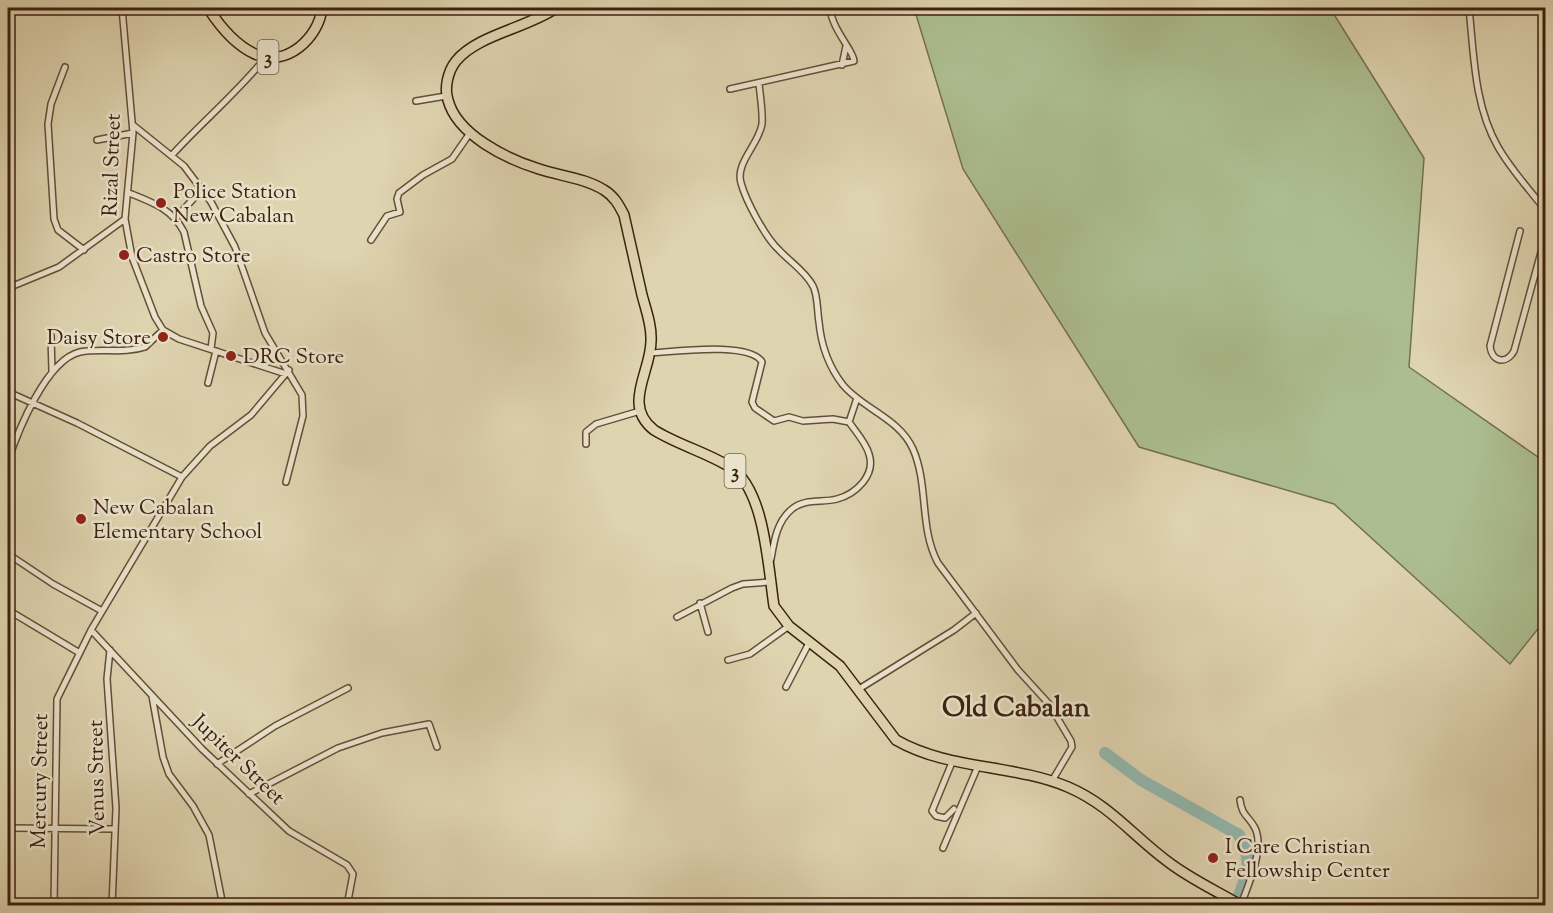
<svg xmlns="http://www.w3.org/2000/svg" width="1553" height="913" font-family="'Sorts Mill Goudy',serif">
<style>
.green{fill:#acbe90;stroke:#747050;stroke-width:1.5}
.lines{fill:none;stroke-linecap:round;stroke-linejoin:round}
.river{stroke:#93b8af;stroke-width:12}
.street-casing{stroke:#654e37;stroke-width:8}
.highway-casing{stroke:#3c210f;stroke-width:12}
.street{stroke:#eae3cc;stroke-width:5}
.highway{stroke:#dfd4b0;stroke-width:9}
.poi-dot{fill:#8f2418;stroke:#eae3cc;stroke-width:2}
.labels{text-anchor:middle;stroke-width:5;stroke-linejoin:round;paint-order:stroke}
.shield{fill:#eae3cc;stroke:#705b48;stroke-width:1.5}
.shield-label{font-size:20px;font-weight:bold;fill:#3c210f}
.street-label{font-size:21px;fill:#3c210f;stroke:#eae3cc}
.poi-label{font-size:21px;fill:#3c210f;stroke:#eae3cc;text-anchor:start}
.district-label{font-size:27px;font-weight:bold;fill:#3c210f;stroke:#eae3cc}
</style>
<rect width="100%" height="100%" fill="#dfd4b0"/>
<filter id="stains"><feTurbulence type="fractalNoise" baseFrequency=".00333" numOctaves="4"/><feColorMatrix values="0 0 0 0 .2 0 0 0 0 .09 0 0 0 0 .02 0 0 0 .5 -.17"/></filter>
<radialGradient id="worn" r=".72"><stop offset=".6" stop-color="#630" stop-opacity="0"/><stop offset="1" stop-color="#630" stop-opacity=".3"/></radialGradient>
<path class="green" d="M914,8H1330L1424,158L1409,367L1545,462V620L1510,664L1334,504L1139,447L963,169Z"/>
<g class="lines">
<path class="river" d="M1105,753L1141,780L1239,835C1255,866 1246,875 1235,906"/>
<defs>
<path id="street" d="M122,8L133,133L125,219L132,257L155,317L163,330L179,339L286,374
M1469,8C1474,55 1474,105 1498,147C1511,170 1530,190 1546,211
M842,65L846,46
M65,67L51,104L48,124L54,219L58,230L84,250
M759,83C760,96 763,111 762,124C759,144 735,163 741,183C746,201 765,237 779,250C790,262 805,271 813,286C818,296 817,310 819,322C821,344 829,367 843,385C863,409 899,418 913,449C929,486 919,528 938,563L1018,670L1049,704L1071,741L1072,747L1052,781
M730,89L854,61C854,51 832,30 830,8
M416,101L446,96
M133,125L184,166L211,202L235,247L265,333L302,395L303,416L286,482
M97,140L133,133
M172,155C203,121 237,93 266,57
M129,193C152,202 172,209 184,232L201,306L213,333L211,349
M176,218L202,189
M1520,231L1490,346C1492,362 1506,365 1514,351L1546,234
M371,240L387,216L400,212L397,199L399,193L423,175L452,159L470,133
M8,288L59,267L125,219
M51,336L52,372
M650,353C672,352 750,341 762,362L752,402L755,408L774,421L789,417L803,421L833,419L849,422C856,432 866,443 869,454C876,475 856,494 837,499C822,503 805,498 792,509C777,521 774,541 771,559
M208,383L216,351
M8,392L77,423L182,477
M849,422L857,398
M586,444V432L596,424L640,411
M8,461C18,431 46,360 80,352C101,348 124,354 145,347L163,330
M8,554L53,584L102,611
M700,603L708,632
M8,610L78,652
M677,617L732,588L743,584L770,582
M91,630L202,749L289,831L347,865L353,874L347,906
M110,650L107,679L116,808L112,906
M728,660L750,654L789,626
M8,677H10
M786,687L809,643
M859,689L954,630L976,613
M152,696L163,757L169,774L193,806L209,835L223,906
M953,760L932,811L936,816L945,818L954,809
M217,764L275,726L348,688
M249,794L338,748L382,733L429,724L437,747
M1240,800C1242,816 1248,815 1255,828C1265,849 1248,885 1241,905
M8,828L115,829
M943,848L978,766
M54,906L57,699L91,630L182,477L210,446L251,415L289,370"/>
<path id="highway" d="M208,8C219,25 235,45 255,54C286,68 319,38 322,8
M556,8C527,28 477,35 456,61C448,71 444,88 448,100C457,135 507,159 539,169C560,176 585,178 604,190C614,196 619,205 624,215C630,242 636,269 642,295C646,310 652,326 651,341C651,372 622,405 654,430C678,445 706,452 730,467C765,489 768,567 774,606L789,626L840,666L896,740C948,770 1013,764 1068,787C1110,805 1132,835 1167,861C1190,879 1217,891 1242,906"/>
</defs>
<use href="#street" class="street-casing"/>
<use href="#highway" class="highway-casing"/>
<use href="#street" class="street"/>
<use href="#highway" class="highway"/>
</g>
<g class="poi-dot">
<circle cx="161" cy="203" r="6"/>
<circle cx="124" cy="255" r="6"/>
<circle cx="163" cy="337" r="6"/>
<circle cx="231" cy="356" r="6"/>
<circle cx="81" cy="519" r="6"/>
<circle cx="1213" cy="858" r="6"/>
</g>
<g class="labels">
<g class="shield">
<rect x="257.5" y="40" width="21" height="34" rx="4.5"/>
<rect x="724.5" y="454" width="21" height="34" rx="4.5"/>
</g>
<g class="shield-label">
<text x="268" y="64">3</text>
<text x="735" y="478">3</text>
</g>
<g class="street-label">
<text transform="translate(111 165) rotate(-88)" y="7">Rizal Street</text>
<text transform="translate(239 759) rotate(44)" y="7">Jupiter Street</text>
<text transform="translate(96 778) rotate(-91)" y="7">Venus Street</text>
<text transform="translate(39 781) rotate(-89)" y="7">Mercury Street</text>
</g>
<g class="poi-label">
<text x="173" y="198">Police Station<tspan x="173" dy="24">New Cabalan</tspan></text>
<text x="136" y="262">Castro Store</text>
<text x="151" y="344" text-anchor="end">Daisy Store</text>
<text x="243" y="363">DRC Store</text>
<text x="93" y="514">New Cabalan<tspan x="93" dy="24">Elementary School</tspan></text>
<text x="1225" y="853">I Care Christian<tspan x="1225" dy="24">Fellowship Center</tspan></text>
</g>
<g class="district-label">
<text x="1016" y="716">Old Cabalan</text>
</g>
</g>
<rect width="1553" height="913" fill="none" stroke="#dfd4b0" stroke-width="30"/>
<rect x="9" y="9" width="1535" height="895" fill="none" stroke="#3c210f" stroke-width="3"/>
<rect x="15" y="15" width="1523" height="883" fill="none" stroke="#3c210f" stroke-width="1.5"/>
<rect width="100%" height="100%" filter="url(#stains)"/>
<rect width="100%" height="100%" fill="url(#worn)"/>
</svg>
